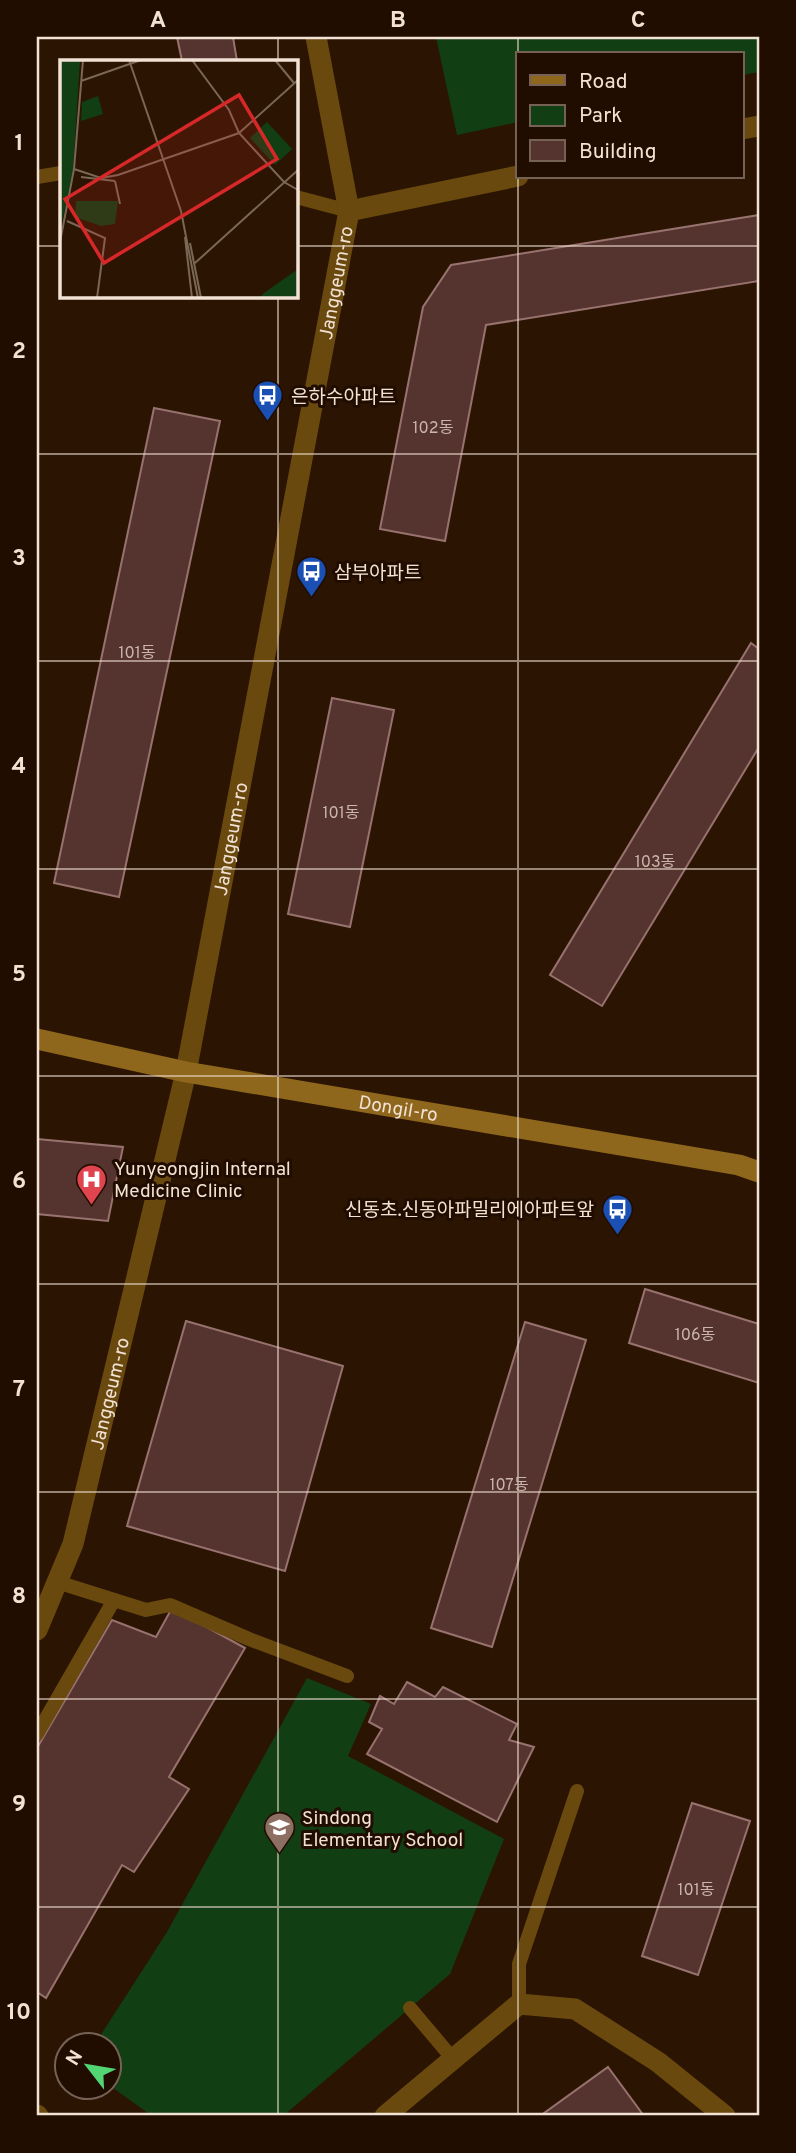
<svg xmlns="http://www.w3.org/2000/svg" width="796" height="2153" font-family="Overpass,'Noto Sans KR',sans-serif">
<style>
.green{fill:#123e14}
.building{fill:#553430;stroke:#98726e;stroke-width:2}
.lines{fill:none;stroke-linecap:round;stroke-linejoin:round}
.lane{stroke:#69490e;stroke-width:14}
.street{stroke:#69490e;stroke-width:21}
.secondary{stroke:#8e661c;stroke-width:21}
.grid{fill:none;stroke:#f2e2d5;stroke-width:2;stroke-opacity:0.55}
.labels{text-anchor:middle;stroke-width:6;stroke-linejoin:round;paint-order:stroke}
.number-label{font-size:16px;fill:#cbb6ac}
.street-label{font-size:19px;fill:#f2e2d5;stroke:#210c00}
.poi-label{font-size:19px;fill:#f2e2d5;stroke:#210c00;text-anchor:start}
.inset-road{fill:none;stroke:#7b6756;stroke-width:2}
.view{fill:#d62828;fill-opacity:0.15;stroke:#d62828;stroke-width:3.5}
.inset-edge{fill:none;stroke:#f2e2d5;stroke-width:3.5}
.neatline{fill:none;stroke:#f2e2d5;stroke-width:2.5}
.grid-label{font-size:23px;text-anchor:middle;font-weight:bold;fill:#f2e2d5}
</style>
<rect width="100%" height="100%" fill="#2b1502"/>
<path class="green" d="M436,37H759V72L742,75V54H518V122L457,135Z
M307,1678L371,1704L348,1756L504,1839L450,1974L283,2116H152L109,2085L108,2044H95L167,1932Z"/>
<path class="building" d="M177,37H233L237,61H182Z
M759,215V281L486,325L445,541L380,529L423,307L451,265Z
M154,408L220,421L119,897L54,883Z
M751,643L759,649V747L602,1006L550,975Z
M332,698L394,710L350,927L288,914Z
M37,1139L123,1147L108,1221L37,1214Z
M645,1289L759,1324V1383L629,1343Z
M186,1321L343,1366L285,1571L127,1526Z
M525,1322L586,1340L492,1647L431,1628Z
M172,1608L245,1648L169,1777L189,1789L134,1872L122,1865L46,1998L37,1992V1748L112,1620L156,1637Z
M407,1682L435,1697L443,1687L517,1724L509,1740L534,1747L497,1822L367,1754L382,1729L369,1722L380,1696L394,1704Z
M692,1803L750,1821L698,1975L642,1956Z
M608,2067L644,2116H540Z"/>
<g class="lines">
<path class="lane" d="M37,177L61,173
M296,197L349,211
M57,1582L146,1610L170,1605L249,1639L347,1676
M37,1734L114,1600
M519,2004V1964L577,1791
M410,2008L453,2059"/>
<g class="street">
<path d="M742,129L759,126"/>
<path d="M349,211L518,176"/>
<path id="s1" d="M37,1630L73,1544L186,1072L349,211L316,37"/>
<path d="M37,2115L38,2116"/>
<path d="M385,2116L519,2004L575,2009L658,2062L725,2116"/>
</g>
<path class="secondary" id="s2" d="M37,1039L186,1072L739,1165L759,1172"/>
</g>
<path class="grid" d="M278,37V61M518,37V54M518,177V2116M37,246H61M296,246H759M278,296V2116M37,454H759M37,661H759M37,869H759M37,1076H759M37,1284H759M37,1492H759M37,1699H759M37,1907H759"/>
<defs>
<symbol id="bus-pin" viewBox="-11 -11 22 30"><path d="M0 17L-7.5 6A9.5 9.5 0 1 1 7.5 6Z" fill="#1a4fb4" stroke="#210c00"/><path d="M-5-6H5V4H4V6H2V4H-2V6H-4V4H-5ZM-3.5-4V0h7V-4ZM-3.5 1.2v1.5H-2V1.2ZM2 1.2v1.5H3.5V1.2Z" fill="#fff"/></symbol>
<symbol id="hospital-pin" viewBox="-11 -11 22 30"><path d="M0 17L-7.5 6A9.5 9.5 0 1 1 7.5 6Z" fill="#e0444e" stroke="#210c00"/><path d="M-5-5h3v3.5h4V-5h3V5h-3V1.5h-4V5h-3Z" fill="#fff"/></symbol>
<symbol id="school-pin" viewBox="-11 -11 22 30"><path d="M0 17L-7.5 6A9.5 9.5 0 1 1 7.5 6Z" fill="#8d6e63" stroke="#210c00"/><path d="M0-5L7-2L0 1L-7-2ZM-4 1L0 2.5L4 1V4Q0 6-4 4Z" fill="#fff"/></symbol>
</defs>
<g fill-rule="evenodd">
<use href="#bus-pin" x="250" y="378" width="35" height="47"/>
<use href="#bus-pin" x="294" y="554" width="35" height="47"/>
<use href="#hospital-pin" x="74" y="1162" width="35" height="47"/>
<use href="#bus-pin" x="600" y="1192" width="35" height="47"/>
<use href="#school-pin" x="262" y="1810" width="35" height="47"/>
</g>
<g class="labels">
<g class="number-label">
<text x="433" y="433">102동</text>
<text x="137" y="658">101동</text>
<text x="341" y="818">101동</text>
<text x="655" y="867">103동</text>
<text x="695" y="1340">106동</text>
<text x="509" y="1490">107동</text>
<text x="696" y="1895">101동</text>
</g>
<g class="street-label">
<text dy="7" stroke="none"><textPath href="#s1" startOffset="1382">Janggeum-ro</textPath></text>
<text dy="7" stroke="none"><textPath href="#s1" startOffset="816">Janggeum-ro</textPath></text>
<text dy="7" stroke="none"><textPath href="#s2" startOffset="368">Dongil-ro</textPath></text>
<text dy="7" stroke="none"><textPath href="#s1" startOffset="248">Janggeum-ro</textPath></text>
</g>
<g class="poi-label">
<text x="291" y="403">은하수아파트</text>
<text x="334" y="579">삼부아파트</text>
<text x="114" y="1175">Yunyeongjin Internal<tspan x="114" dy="22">Medicine Clinic</tspan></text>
<text x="594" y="1216" text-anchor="end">신동초.신동아파밀리에아파트앞</text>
<text x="302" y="1824">Sindong<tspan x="302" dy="22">Elementary School</tspan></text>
</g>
</g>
<g transform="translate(60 60)">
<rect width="238" height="238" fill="#2b1502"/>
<path d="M0,0H20L13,110L0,172ZM38,36L43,54L21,61L22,42ZM207,62L232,89L215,105L190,78ZM16,141H58L55,164L41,166L15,157ZM238,209V238H199L204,233Z" fill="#123e14"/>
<path class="inset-road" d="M69,0L121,151L138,238M132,0L169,50L179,73L224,122L238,130M215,0L234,23M21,21L81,0M14,109L41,118L58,115L179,73L238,20M21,117L55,121M55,121L60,144M7,161L45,178L37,238M125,177L132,238M0,182L14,109L23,0M130,183L141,238M135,203L238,110"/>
<path class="view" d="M179,35L217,99L44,203L5,139Z"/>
<rect width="238" height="238" class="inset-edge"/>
</g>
<rect width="796" height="2153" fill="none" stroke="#210c00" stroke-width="77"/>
<rect x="516" y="52" width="228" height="126" fill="#210c00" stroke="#756255" stroke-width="2"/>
<rect x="530" y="75" width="35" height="10" fill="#8e661c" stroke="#756255" stroke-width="2"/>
<text x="579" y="88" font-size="21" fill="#f2e2d5">Road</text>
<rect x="530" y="105" width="35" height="21" fill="#123e14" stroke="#756255" stroke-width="2"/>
<text x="579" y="122" font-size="21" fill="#f2e2d5">Park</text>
<rect x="530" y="140" width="35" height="21" fill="#553430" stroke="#756255" stroke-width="2"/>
<text x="579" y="158" font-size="21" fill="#f2e2d5">Building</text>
<g transform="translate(88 2066) rotate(301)"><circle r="33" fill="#210c00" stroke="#756255" stroke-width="2"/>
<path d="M0-5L12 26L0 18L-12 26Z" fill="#51d673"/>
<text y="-10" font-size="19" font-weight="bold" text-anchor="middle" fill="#f2e2d5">N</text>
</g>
<rect x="38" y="38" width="720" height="2076" class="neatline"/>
<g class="grid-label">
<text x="158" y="27">A</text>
<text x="398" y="27">B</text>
<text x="638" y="27">C</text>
<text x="19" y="150">1</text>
<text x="19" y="358">2</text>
<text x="19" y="565">3</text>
<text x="19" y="773">4</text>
<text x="19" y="981">5</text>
<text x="19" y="1188">6</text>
<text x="19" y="1396">7</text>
<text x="19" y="1603">8</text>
<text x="19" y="1811">9</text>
<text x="19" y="2019">10</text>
</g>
</svg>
